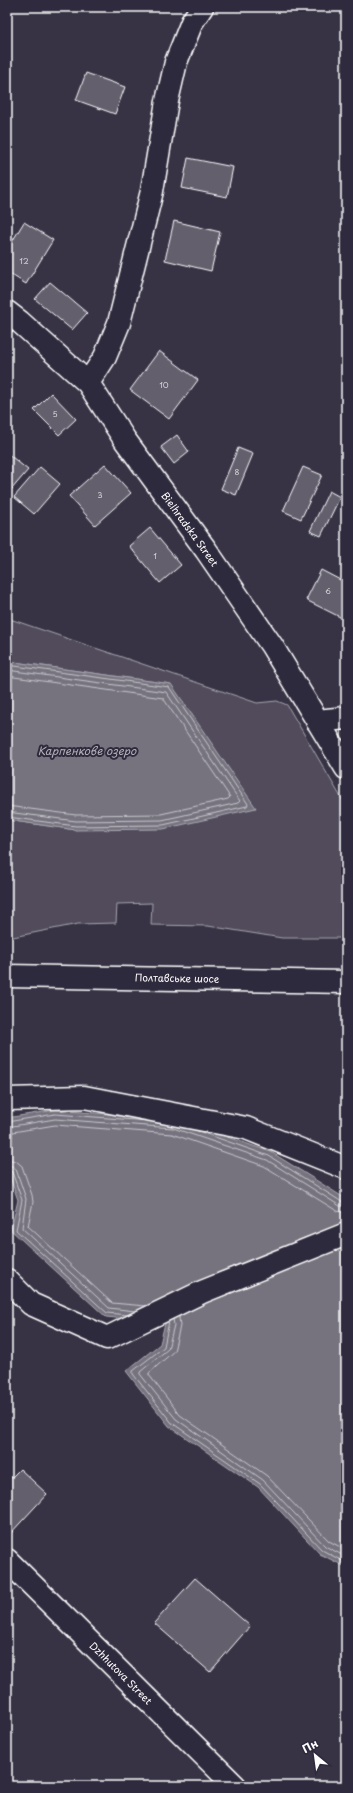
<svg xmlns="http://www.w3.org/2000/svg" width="353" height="1793" font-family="'Playpen Sans',sans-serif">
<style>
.green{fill:#514c5c;stroke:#a8a6ae}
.water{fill:#76737f;stroke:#adabb2}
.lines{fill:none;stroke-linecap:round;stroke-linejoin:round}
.shore{stroke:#c8c7cc;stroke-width:1}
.building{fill:#635f6d;stroke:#fff}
.minor-casing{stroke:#fff;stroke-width:25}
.major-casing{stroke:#fff;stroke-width:25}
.minor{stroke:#2f2a3d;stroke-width:22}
.major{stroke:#2f2a3d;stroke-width:22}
.labels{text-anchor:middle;stroke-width:4;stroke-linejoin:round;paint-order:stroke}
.number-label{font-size:8px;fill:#d8d7da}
.street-label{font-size:10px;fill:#fff;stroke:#2f2a3d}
.water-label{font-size:11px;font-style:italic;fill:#b4b2b9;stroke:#2f2a3d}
</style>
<rect width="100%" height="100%" fill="#373345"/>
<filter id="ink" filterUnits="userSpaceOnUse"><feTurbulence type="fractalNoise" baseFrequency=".025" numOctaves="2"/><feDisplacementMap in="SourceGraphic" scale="8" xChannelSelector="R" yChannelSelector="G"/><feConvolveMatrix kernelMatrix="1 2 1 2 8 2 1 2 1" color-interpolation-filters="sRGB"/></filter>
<g filter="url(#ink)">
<path class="green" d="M7,618L257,703L277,701L287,705L346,806V938H282L208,926L151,925L152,903L117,904L116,923L78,924L13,937H7V820L76,830L171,684L7,661Z"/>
<path class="water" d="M7,661L171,684L256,808L163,829L76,830L7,820Z
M55,1110L175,1119L271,1152L346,1199V1567L320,1554L258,1487L169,1426L126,1371L160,1344L165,1323L106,1317L11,1230L18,1200L7,1169V1118Z"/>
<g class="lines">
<path class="shore" d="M7,665L169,687L248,804L247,806L163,825L76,826L7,817
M7,670L166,692L240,801L238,803L162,820L76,821L7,812
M7,676L163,698L230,797L228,799L161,814L76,815L7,806
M7,1122L55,1114L148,1121
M7,1127L55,1119L173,1128L267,1160L340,1206L346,1207
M195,1130L269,1156L342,1202H346
M7,1133L55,1125L172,1134L264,1166L337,1211L346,1213
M7,1159L16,1161L22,1166L32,1195L33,1202L28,1226L112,1303L146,1306
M7,1165L12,1166L16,1169L26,1199L22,1228L109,1308L135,1311
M7,1170L12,1172L22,1200L16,1230L107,1313L127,1315
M179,1317L180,1326L174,1351L149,1373V1375L180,1415L267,1476L329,1541L346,1550
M173,1319L174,1325L168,1349L140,1372V1374L176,1419L263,1480L325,1546L346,1557
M169,1321L164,1347L133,1371V1374L172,1423L260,1484L322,1550L346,1563"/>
</g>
<path class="building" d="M86,73L125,87L115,114L76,100Z
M188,158L233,167L227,197L182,188Z
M174,221L220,232L211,271L165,260Z
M24,222L53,240L26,284L7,272V250Z
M50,282L87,313L72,330L35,299Z
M159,351L198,380L169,419L130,390Z
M51,393L76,419L59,435L34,410Z
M177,435L189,452L174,464L161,447Z
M238,448L253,454L236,495L221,489Z
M7,453L28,470L11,490L7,486Z
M105,464L131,493L95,525L69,496Z
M40,467L60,484L34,514L14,497Z
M303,467L322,475L301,519L283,511Z
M329,491L340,497L321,536L310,531Z
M150,528L181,565L160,583L129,546Z
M321,570L346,583V620L306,600Z
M20,1469L47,1494L9,1535L7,1533V1482Z
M195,1578L250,1626L210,1672L154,1623Z"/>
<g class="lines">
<defs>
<path id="minor" d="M7,312L20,322L88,383L125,440L206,550L272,646L346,768
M88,383L105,357L119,323L152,191L167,101L176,62L192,22L202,7
M317,721L346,718
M7,1099L84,1097L246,1128L346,1168
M7,1280L31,1304L107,1338L202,1292L346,1234
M7,1560L235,1786"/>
<path id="major" d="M7,976L346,982"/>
</defs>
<use href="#minor" class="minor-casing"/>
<use href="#major" class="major-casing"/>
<use href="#minor" class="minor"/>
<use href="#major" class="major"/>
</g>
</g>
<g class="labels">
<g class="number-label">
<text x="24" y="264">12</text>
<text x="164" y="388">10</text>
<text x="55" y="417">5</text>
<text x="237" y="475">8</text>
<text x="100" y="498">3</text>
<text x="155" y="559">1</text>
<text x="328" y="594">6</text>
</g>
<g class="street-label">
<text transform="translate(190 529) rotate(54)" y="4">Bielhradska Street</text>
<text transform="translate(177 978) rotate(1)" y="4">Полтавське шосе</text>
<text transform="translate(121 1673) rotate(45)" y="4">Dzhhutova Street</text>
</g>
<g class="water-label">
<text x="87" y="755">Карпенкове озеро</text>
</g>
</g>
<rect width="353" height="1793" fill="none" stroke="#2f2a3d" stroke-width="24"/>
<rect x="12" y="12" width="329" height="1769" fill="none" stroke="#fff" stroke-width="1.5" filter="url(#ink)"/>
<g transform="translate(315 1755) rotate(331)" stroke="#2f2a3d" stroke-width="3" paint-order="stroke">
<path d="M0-3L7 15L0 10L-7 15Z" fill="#ffffff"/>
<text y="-6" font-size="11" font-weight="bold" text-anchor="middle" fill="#ffffff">Пн</text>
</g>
</svg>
